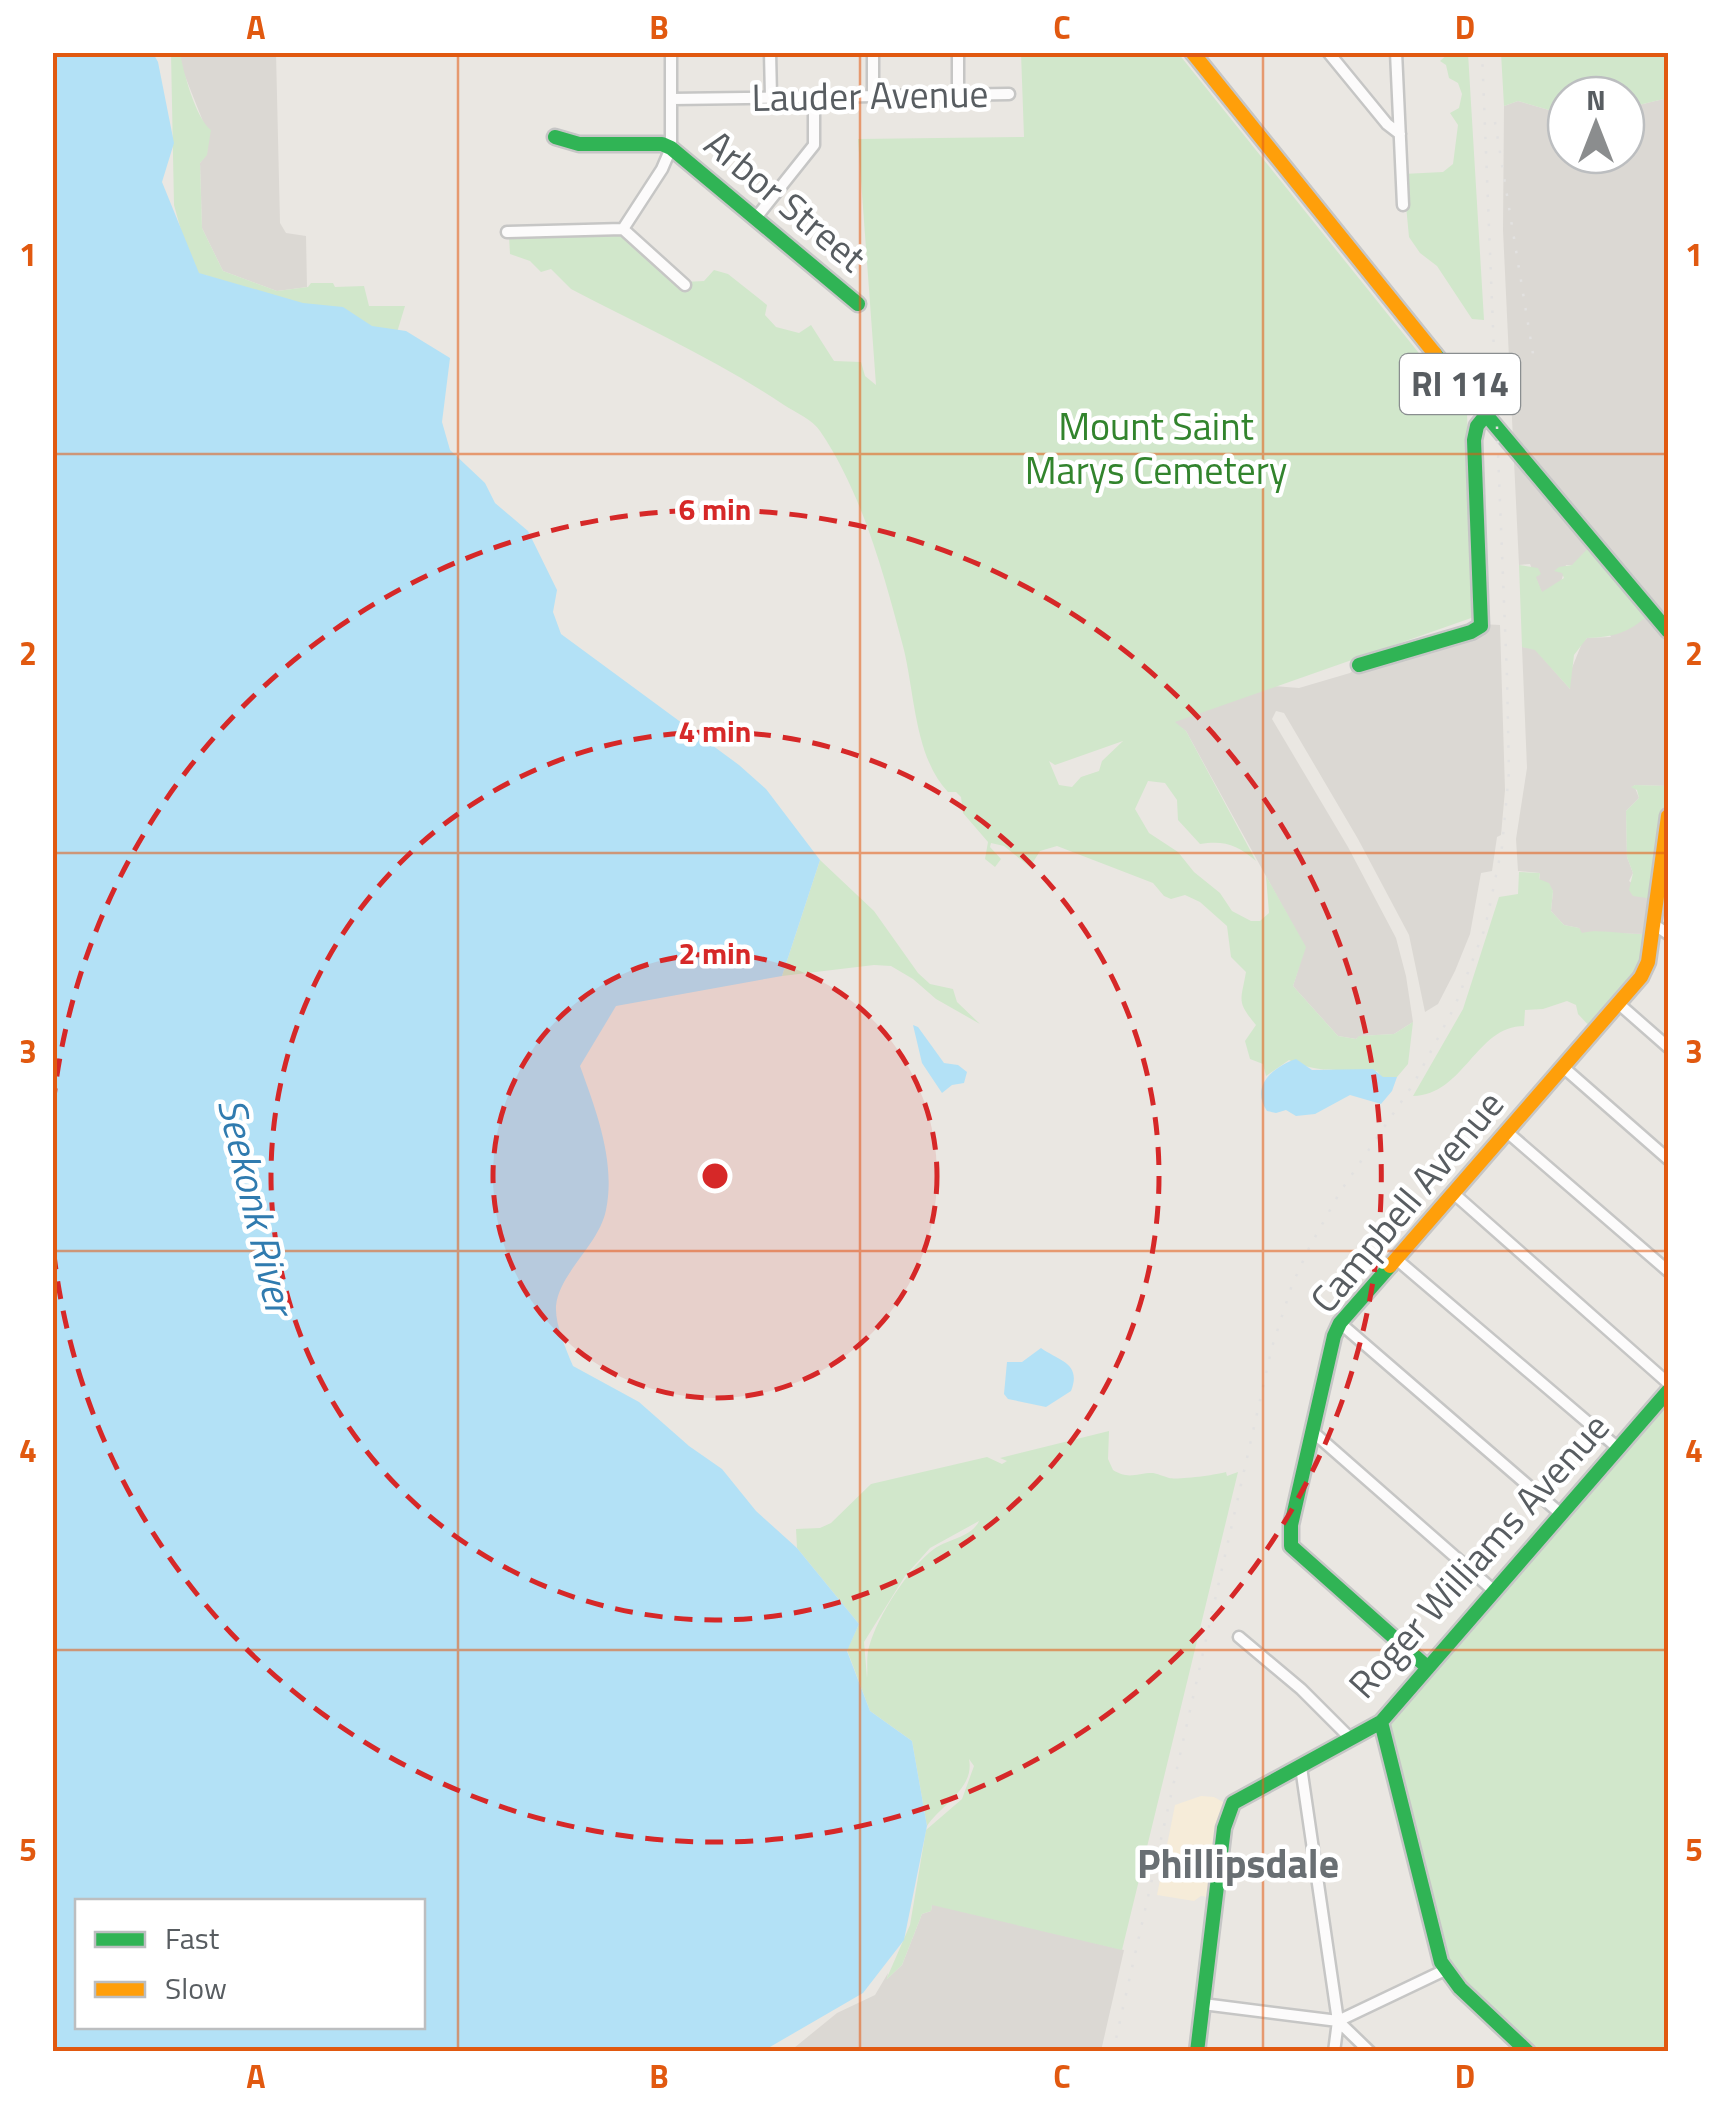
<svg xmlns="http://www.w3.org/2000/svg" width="1721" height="2104" font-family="'Titillium Web',sans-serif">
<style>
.commercial{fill:#f6ecd9}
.industrial{fill:#dbd8d3}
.green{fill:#d1e7cb;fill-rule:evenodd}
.water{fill:#b3e1f6;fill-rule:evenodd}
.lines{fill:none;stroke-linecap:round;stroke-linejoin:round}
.street-casing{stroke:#c6c6c5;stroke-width:15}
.fast-casing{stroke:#c6c6c6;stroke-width:19}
.slow-casing{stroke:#c6c6c6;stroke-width:19}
.street{stroke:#fcfbfb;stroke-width:10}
.fast{stroke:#30b455;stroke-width:14}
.slow{stroke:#ff9f0a;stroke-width:14}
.rail{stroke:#e2e1e0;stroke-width:2.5;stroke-dasharray:2.5 12;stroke-linecap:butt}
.grid{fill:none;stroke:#e15910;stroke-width:2.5;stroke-opacity:0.55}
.ring{fill:none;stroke:#d62828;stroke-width:5;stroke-dasharray:18 12}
.labels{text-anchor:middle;stroke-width:9;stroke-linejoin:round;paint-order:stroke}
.shield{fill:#fff;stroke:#8a8e90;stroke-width:2.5}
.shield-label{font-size:35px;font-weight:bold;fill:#585d61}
.street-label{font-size:38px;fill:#585d61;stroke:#fff}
.park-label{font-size:38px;fill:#32842d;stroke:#fff}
.water-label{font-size:40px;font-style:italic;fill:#307baf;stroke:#fff}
.neighbourhood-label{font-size:40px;font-weight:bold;fill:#696f73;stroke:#fff}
.centre{fill:#d62828;stroke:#fff;stroke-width:5}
.ring-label{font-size:30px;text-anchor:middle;font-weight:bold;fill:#d62828;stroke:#fff;stroke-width:9;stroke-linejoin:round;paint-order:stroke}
.neatline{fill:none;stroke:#e15910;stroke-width:4}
.grid-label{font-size:32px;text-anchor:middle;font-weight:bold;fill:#e15910}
</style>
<rect width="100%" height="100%" fill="#eae7e2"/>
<path class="commercial" d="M1201,1796L1214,1797L1223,1802L1227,1809L1215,1898L1201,1896L1194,1901L1157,1895L1175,1805Z"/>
<path class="industrial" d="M180,53H276L280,223L286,233L306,236L307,287L277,291L223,271L202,228L200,163L207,154L208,134L181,66Z
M1668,98V786L1634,785L1639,798L1626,811L1627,857L1633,873L1629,881L1653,899L1647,934L1581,933L1579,928L1564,925L1551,911L1553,891L1539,880L1540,873L1518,871L1516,839L1527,768L1522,647L1535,649L1570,689V673L1582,643L1587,638L1611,637L1572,565H1566L1561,582L1542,593L1530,564L1519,565L1511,398H1514V387L1509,358L1503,230L1504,106L1518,101L1566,115V155H1626V108Z
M1480,624L1500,625L1505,790L1501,835L1497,837L1492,871L1481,873L1470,934L1455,971L1438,1004L1425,1012L1409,935L1358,839L1284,713L1276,711L1272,719L1348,847L1396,938L1406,976L1413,1022L1394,1034L1360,1036L1356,1039L1338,1036L1293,986L1305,947L1186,731L1170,720L1250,684L1299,688L1350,673L1362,662Z
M932,1904L1124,1950L1101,2051L783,2052L794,2048L837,2013L875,1995L888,1973L887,1979L902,1965L922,1914L931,1911Z"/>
<path class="green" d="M171,53H180C183,71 196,119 211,130L207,155L200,163L202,228L223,271L277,291L308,287L311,283H333L335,287L364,286L369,306H405L395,339L211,296L207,275L194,277L174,205Z
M1021,53H1178L1467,413L1474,617L1175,722L1186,731L1256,861C1238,845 1224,840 1200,844L1178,820L1177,800L1165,783L1148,781L1135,809L1149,833L1178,852L1194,872L1220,893L1232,911L1251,921H1260L1269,913L1266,876L1306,947L1293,986L1338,1036L1356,1039L1359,1036L1394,1034L1413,1022L1408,1064L1397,1077H1382L1377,1071C1343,1068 1321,1075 1289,1060L1266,1076L1263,1064L1250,1059L1245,1041L1256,1025C1236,1001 1241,1001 1246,972L1231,957L1227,926L1200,902L1185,895L1171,899L1164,896L1153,883L1057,846L1040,851L1030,867L1004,846L991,843L990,847L1001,859L995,867L985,859L988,842L963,813L961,797L956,792H948C915,757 915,696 904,650C885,578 863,494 820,431C813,420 795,412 784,405C717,360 642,326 571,289L551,269L541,272L530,261L510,254L509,236L621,232L684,282L704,281L714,270L728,274L767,305L765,315L776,327L799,333L811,325L834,361L861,362L865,376L876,385L858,139L1024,137ZM1123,741L1102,761L1099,771L1081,777L1072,787L1059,785L1049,761L1055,765Z
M1449,53H1468L1484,320L1472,319L1437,266L1420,253L1409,237L1403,174L1443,172L1453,164L1458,125L1450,113L1459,108L1462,94L1458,83L1449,78L1446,65L1440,61Z
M1501,53H1668V98L1626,108V95H1566V115L1518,101L1504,106Z
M1591,545L1649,614C1629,633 1614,637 1587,638L1574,655L1570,689L1535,650L1522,647L1519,565L1538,568L1541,574L1536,577L1542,592L1564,578L1562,573L1554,571L1559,567L1572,565Z
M1635,785L1668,786V823L1653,899L1633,896L1629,890L1633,873L1627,857L1626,811L1639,798L1637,790L1631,787Z
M820,860L874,911L918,973L930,984L953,989L957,1002L980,1024L936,999L913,979L891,966L874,965L782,976Z
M1519,872L1540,873L1539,879L1549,883L1553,891L1551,911L1564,925L1579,928L1582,933C1598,928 1627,935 1647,934L1642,975L1594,1031L1578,1014L1576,1005L1567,1001L1543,1009L1525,1010L1524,1026C1476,1026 1464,1095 1413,1096L1463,1009L1499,897L1518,894Z
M1668,1400V2051H1519L1443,1973L1381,1725Z
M1109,1431L1108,1459L1113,1470C1129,1480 1136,1473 1153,1473C1155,1473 1166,1477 1169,1478C1178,1480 1216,1475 1226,1472L1227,1476L1238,1472L1122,1950L932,1905L931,1911L922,1914L902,1965L886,1980L910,1925L926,1830L962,1799L974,1766L969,1759C975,1788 941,1805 927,1826L912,1741L870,1711L847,1650L859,1624L797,1548L796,1529L820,1528L831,1523L871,1484L987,1457L1002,1464L1007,1461L1000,1458ZM979,1521C972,1537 948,1539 934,1549C909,1567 877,1617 869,1647C866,1657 868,1668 867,1678L864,1642L905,1576L930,1548Z"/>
<path class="water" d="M52,53H153L158,62L174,143L162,182L199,273L303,303L343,307L372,326L406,331L450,358L442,422L450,450L485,483L495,503L528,531L557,590L553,612L561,634L739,765L766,789L820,860L782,976L616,1006L580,1066C596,1110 616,1162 606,1210C599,1245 559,1273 556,1306C555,1325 566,1349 573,1366L639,1402L689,1446L722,1469L756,1511L797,1548L859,1624L847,1651L870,1711L912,1741L927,1826L904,1940L863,1993L763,2051H53ZM78,1902H422V2026H78Z
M913,1025L918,1027L944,1063L958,1065L967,1072L964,1083L952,1085L942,1093L922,1063Z
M1296,1059L1312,1070L1373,1069L1383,1077H1397L1392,1091L1381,1104L1350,1095L1315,1114L1296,1116L1286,1110L1276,1113L1267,1111C1250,1086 1273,1067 1296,1059Z
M1041,1348C1059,1361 1082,1363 1071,1391L1046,1407L1008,1399L1004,1394L1007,1362H1022Z"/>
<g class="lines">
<defs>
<path id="street" d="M770,52L771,97
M873,52V96
M958,52V95
M1328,52L1387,124L1400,134
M1396,52L1403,205
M672,99L1009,94
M755,219L814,145V97
M623,229L662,169L671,148V52
M507,232L623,229L685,285
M1652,923L1668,934
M1619,1004L1668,1047
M1563,1067L1668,1159
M1506,1131L1668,1271
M1452,1192L1668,1383
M1395,1258L1618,1448
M1340,1323L1561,1514
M1314,1433L1493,1590
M1239,1637L1301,1689L1351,1739
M1301,1767L1338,2021L1334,2052
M1203,2004L1338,2021L1445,1970
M1338,2021L1370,2052"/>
<path id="fast" d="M555,137L579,144H662L671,148L858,304
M1435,354L1668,631
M1359,665L1471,632L1481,626L1474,440L1477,426L1485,416
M1390,1266L1340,1323L1334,1336L1291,1525V1546L1427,1667
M1381,1722L1441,1962L1460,1988L1528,2052
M1197,2052L1224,1828L1233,1803L1381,1722L1668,1391"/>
<path id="slow" d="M1192,52L1435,354
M1390,1266L1641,977L1648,962L1668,816"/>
</defs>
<use href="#street" class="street-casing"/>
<use href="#fast" class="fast-casing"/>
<use href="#slow" class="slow-casing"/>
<use href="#street" class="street"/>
<use href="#fast" class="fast"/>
<use href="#slow" class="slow"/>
<path class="rail" d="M1495,122L1533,354
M1113,2052L1272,1347L1292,1285L1309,1248L1340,1192L1414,1083L1455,1006L1485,928L1502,847L1509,772L1507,677L1482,52"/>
</g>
<path class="grid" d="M458,52V2052M860,52V2052M1263,52V2052M52,454H1668M52,853H1668M52,1251H1668M52,1650H1668"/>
<circle cx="715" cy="1176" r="222" fill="#d62828" fill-opacity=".12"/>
<g class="ring">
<circle cx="715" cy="1176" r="222"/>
<circle cx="715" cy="1176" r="444"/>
<path d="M53 1106A666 666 0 1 1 53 1246"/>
</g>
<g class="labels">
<rect class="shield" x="1400" y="354" width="120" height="60" rx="8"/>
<g class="shield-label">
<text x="1460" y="396">RI 114</text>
</g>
<g class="street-label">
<text transform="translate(870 96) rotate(-1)" y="13">Lauder Avenue</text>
<text transform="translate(785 201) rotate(40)" y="13">Arbor Street</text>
<text transform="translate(1407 1202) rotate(-50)" y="13">Campbell Avenue</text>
<text transform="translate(1479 1556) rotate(-48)" y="13">Roger Williams Avenue</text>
</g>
<g class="park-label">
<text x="1156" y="440">Mount Saint<tspan x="1156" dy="44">Marys Cemetery</tspan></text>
</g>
<g class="water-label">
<text transform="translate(256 1206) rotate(77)" y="14">Seekonk River</text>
</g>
<g class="neighbourhood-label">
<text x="1238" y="1878">Phillipsdale</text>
</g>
</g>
<circle cx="715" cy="1176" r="15" class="centre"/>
<g class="ring-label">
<text x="715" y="520">6 min</text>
<text x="715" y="742">4 min</text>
<text x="715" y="964">2 min</text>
</g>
<rect width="1721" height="2104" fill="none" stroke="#ffffff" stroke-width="110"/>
<rect x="75" y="1899" width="350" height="130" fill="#ffffff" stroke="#bcbec0" stroke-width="2.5"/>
<rect x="95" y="1932" width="50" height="15" fill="#30b455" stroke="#bcbec0" stroke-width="2.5"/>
<text x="165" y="1949" font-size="30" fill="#585d61">Fast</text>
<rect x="95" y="1982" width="50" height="15" fill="#ff9f0a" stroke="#bcbec0" stroke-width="2.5"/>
<text x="165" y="1999" font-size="30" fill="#585d61">Slow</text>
<g transform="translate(1596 125)"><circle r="48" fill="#ffffff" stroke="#bcbec0" stroke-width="2.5"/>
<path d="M0-8L18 38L0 25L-18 38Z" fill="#8b8d8e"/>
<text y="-15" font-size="28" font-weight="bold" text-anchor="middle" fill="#585d61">N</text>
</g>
<rect x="55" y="55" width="1611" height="1994" class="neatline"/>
<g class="grid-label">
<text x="256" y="39">A</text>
<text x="659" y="39">B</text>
<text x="1062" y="39">C</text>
<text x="1465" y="39">D</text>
<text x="28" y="266">1</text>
<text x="1694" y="266">1</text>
<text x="28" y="665">2</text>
<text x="1694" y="665">2</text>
<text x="28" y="1063">3</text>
<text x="1694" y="1063">3</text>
<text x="28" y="1462">4</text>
<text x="1694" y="1462">4</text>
<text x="28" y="1861">5</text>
<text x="1694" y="1861">5</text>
<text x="256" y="2088">A</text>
<text x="659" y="2088">B</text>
<text x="1062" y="2088">C</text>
<text x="1465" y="2088">D</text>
</g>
</svg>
